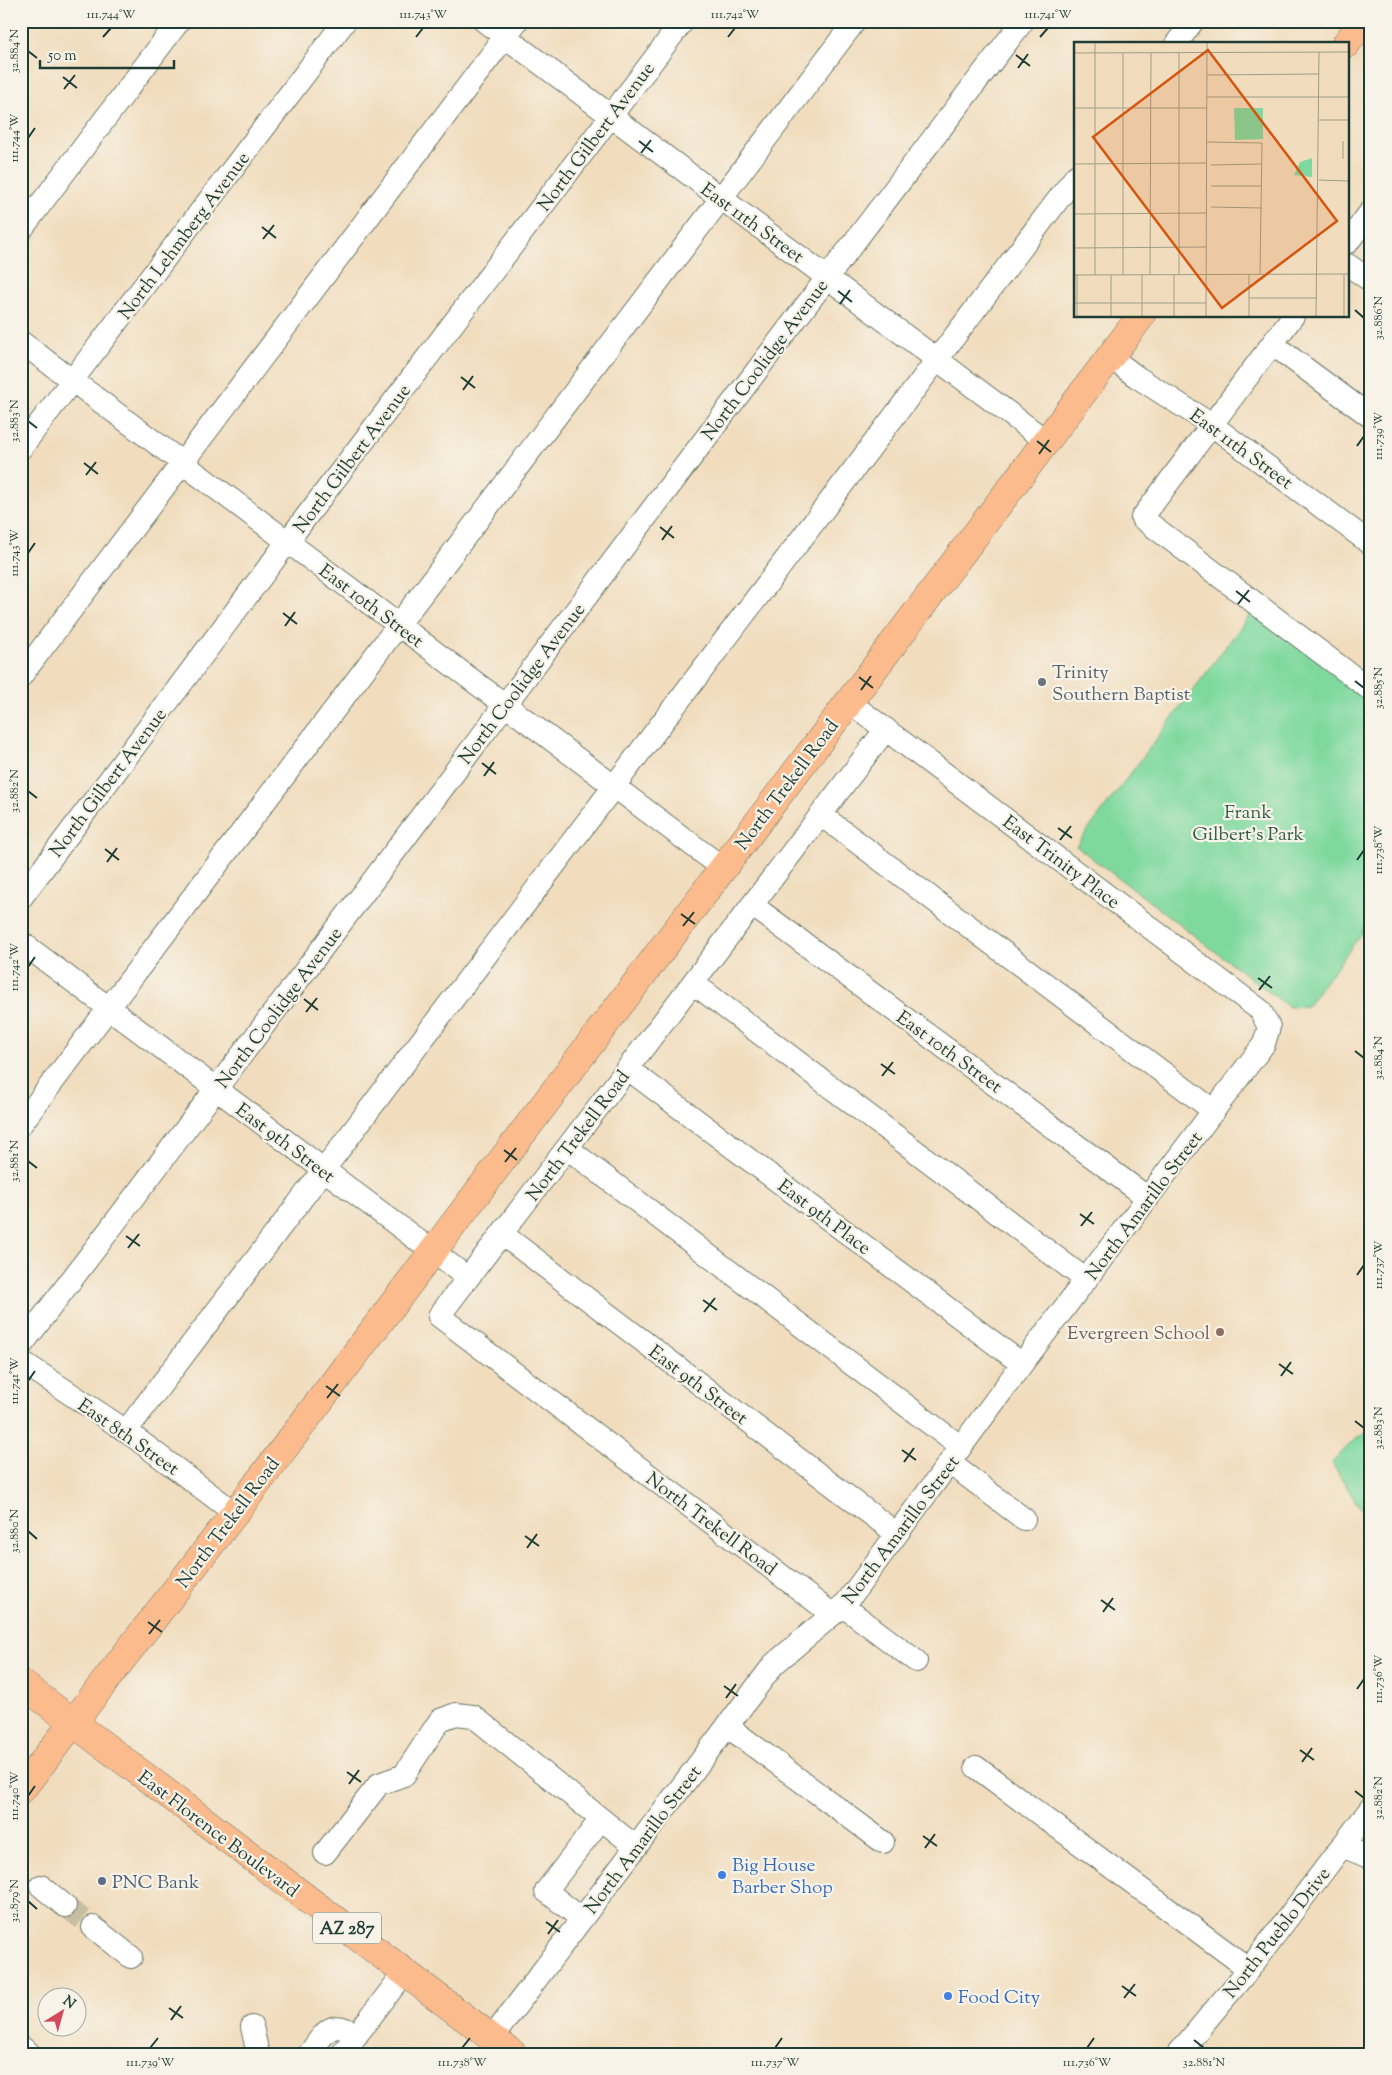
<svg xmlns="http://www.w3.org/2000/svg" width="1392" height="2075" font-family="'Sorts Mill Goudy',serif">
<style>
.green{fill:#7fd99f;stroke:#4f8b6a}
.lines{fill:none;stroke-linecap:round;stroke-linejoin:round}
.minor-tunnel{stroke:#c7bda2;stroke-width:22;stroke-dasharray:22 11;stroke-linecap:butt}
.minor-casing{stroke:#687564;stroke-width:24}
.major-casing{stroke:#687564;stroke-width:29}
.minor{stroke:#fff;stroke-width:22}
.major{stroke:#fbbb8d;stroke-width:28}
.ticks{fill:none;stroke:#1f3d34;stroke-width:2}
.worship-dot{fill:#6b7280;stroke:#f7f3e8;stroke-width:2}
.education-dot{fill:#8d6e63;stroke:#f7f3e8;stroke-width:2}
.shop-dot{fill:#3f7fe0;stroke:#f7f3e8;stroke-width:2}
.service-dot{fill:#5c6f8a;stroke:#f7f3e8;stroke-width:2}
.labels{text-anchor:middle;stroke-width:4.5;stroke-linejoin:round;paint-order:stroke}
.shield{fill:#f7f3e8;stroke:#60746a;stroke-width:1}
.shield-label{font-size:18px;font-weight:bold;fill:#1f3d34}
.street-label{font-size:19px;fill:#1f3d34;stroke:#f7f3e8}
.worship-label{font-size:19px;fill:#5b616d;stroke:#f7f3e8;text-anchor:start}
.park-label{font-size:19px;fill:#325c49;stroke:#f7f3e8}
.education-label{font-size:19px;fill:#785e54;stroke:#f7f3e8;text-anchor:end}
.shop-label{font-size:19px;fill:#366cbe;stroke:#f7f3e8;text-anchor:start}
.service-label{font-size:19px;fill:#4e5e75;stroke:#f7f3e8;text-anchor:start}
.inset-road{fill:none;stroke:#9d9d87;stroke-width:1}
.view{fill:#d45610;fill-opacity:0.15;stroke:#d45610;stroke-width:2.5}
.inset-edge{fill:none;stroke:#1f3d34;stroke-width:2.5}
.neatline{fill:none;stroke:#1f3d34;stroke-width:2}
.ticks-label{font-size:12px;text-anchor:middle;fill:#1f3d34}
</style>
<rect width="100%" height="100%" fill="#f7f3e8"/>
<filter id="ink" filterUnits="userSpaceOnUse"><feTurbulence type="fractalNoise" baseFrequency=".02" numOctaves="2"/><feDisplacementMap in="SourceGraphic" scale="10" xChannelSelector="R" yChannelSelector="G"/><feConvolveMatrix kernelMatrix="1 2 1 2 8 2 1 2 1" color-interpolation-filters="sRGB"/></filter>
<filter id="wash" filterUnits="userSpaceOnUse"><feTurbulence type="fractalNoise" baseFrequency=".0096" numOctaves="4" result="noise"/><feDisplacementMap in="SourceGraphic" scale="20" xChannelSelector="R" yChannelSelector="G"/><feGaussianBlur stdDeviation="1.12" result="paint"/><feColorMatrix in="noise" values="0 0 0 0 0 0 0 0 0 0 0 0 0 0 0 0 0 1.4 0 .05"/><feComposite in="paint" operator="in"/></filter>
<g filter="url(#wash)">
<rect width="100%" height="100%" fill="#f1ddbe"/>
<path class="green" d="M1258,604L1371,688V921L1307,1006L1289,1007L1076,846Z
M1371,1429V1517L1360,1508L1332,1463L1353,1441Z"/>
</g>
<g filter="url(#ink)">
<g class="lines">
<path class="minor-tunnel" d="M65,1906L93,1927"/>
<defs>
<path id="minor" d="M484,21L1046,441
M1176,44L1193,21
M21,230L179,21
M1348,242L1371,211
M1348,265L1371,281
M1293,316L1142,518L1371,690
M21,342L723,868
M1272,344L1371,417
M1110,357L1137,377L1212,425L1371,544
M21,448L345,21
M21,676L517,21
M821,815L1214,1111
M21,898L306,517L683,21
M752,905L1148,1198
M21,942L468,1278
M693,983L1086,1280
M628,1069L1022,1364
M21,1124L855,21
M567,1148L961,1447
M502,1234L897,1534
M21,1346C357,906 685,460 1023,21
M21,1361L126,1431L235,1513
M126,1431L1076,176
M950,1463L1024,1519
M843,1606L916,1661
M832,1614L439,1316L886,729
M727,1726L883,1842
M976,1767L1249,1969
M1342,1846L1371,1858
M325,1853L379,1784L404,1775L440,1720L456,1714L473,1716L636,1847
M41,1886L65,1906
M582,1919L546,1891L601,1819
M93,1927L131,1957
M252,2027L258,2054
M492,2038L774,1664L846,1603L1022,1364L1264,1044L1269,1027L1260,1010L849,702
M21,2047L30,2054
M309,2054C325,2033 330,2017 357,2035
M342,2054L405,1972
M1178,2054L1249,1969L1371,1808"/>
<path id="major" d="M1346,44L1363,21
M21,1683L513,2054
M21,1790L235,1513L1141,316"/>
</defs>
<use href="#minor" class="minor-casing"/>
<use href="#major" class="major-casing"/>
<use href="#minor" class="minor"/>
<use href="#major" class="major"/>
</g>
</g>
<path class="ticks" d="M103,37L111,28M416,37L423,28M728,37L735,28M1040,37L1048,28M28,51L37,58M1016,55L1030,66M1018,68L1028,54M63,77L77,88M64,89L75,75M28,138L35,128M639,141L653,152M641,153L651,140M262,227L276,238M263,239L274,225M838,291L852,302M840,304L850,290M1355,310L1364,318M461,377L475,388M463,390L473,376M28,421L37,428M1037,441L1051,452M1357,446L1364,436M1039,454L1049,440M84,463L98,474M86,475L96,462M660,527L674,538M662,540L672,526M28,553L35,543M1236,591L1250,602M1238,604L1249,590M283,613L297,624M285,626L295,612M859,677L873,688M1355,681L1364,688M861,690L871,676M482,763L496,774M484,776L494,762M28,791L37,798M1058,828L1072,838M1060,840L1071,826M105,849L119,860M1357,860L1364,850M107,862L117,848M681,914L695,924M683,926L694,912M28,967L35,957M1258,978L1272,988M1259,990L1270,976M304,999L318,1010M306,1012L317,998M1355,1051L1364,1058M881,1064L895,1074M882,1076L893,1062M504,1150L517,1160M28,1161L37,1168M505,1162L516,1148M1080,1214L1094,1224M1081,1226L1092,1212M126,1236L140,1246M128,1248L139,1234M1357,1275L1364,1265M703,1300L717,1310M704,1312L715,1298M1279,1364L1293,1374M1281,1376L1291,1362M28,1381L35,1371M326,1386L340,1396M327,1398L338,1384M1355,1421L1364,1428M902,1450L916,1460M904,1462L914,1448M28,1531L37,1539M525,1536L539,1546M527,1548L537,1534M1101,1600L1115,1610M1103,1612L1113,1598M148,1622L162,1632M149,1634L160,1620M724,1686L738,1696M1357,1689L1364,1679M726,1698L736,1684M1300,1750L1314,1760M1302,1762L1312,1748M347,1772L361,1782M349,1784L359,1770M1355,1791L1364,1798M28,1796L35,1786M923,1836L937,1846M925,1848L935,1834M28,1901L37,1909M546,1922L560,1932M548,1934L558,1920M1122,1986L1136,1996M1124,1998L1135,1984M169,2008L183,2018M171,2020L181,2006M1194,2040L1204,2048M150,2048L158,2038M462,2048L470,2038M775,2048L782,2038M1087,2048L1094,2038"/>
<circle class="worship-dot" cx="1042" cy="682" r="5"/>
<circle class="education-dot" cx="1220" cy="1332" r="5"/>
<g class="shop-dot">
<circle cx="722" cy="1875" r="5"/>
<circle cx="948" cy="1996" r="5"/>
</g>
<circle class="service-dot" cx="102" cy="1881" r="5"/>
<g class="labels">
<rect class="shield" x="313" y="1912.5" width="68" height="31" rx="4"/>
<g class="shield-label">
<text x="347" y="1934">AZ 287</text>
</g>
<g class="street-label">
<text transform="translate(595 136) rotate(-53)" y="7">North Gilbert Avenue</text>
<text transform="translate(753 222) rotate(36)" y="7">East 11th Street</text>
<text transform="translate(183 235) rotate(-53)" y="7">North Lehmberg Avenue</text>
<text transform="translate(764 359) rotate(-53)" y="7">North Coolidge Avenue</text>
<text transform="translate(1242 448) rotate(36)" y="7">East 11th Street</text>
<text transform="translate(351 458) rotate(-53)" y="7">North Gilbert Avenue</text>
<text transform="translate(372 605) rotate(37)" y="7">East 10th Street</text>
<text transform="translate(521 683) rotate(-53)" y="7">North Coolidge Avenue</text>
<text transform="translate(107 782) rotate(-53)" y="7">North Gilbert Avenue</text>
<text transform="translate(786 784) rotate(-53)" y="7">North Trekell Road</text>
<text transform="translate(1062 861) rotate(37)" y="7">East Trinity Place</text>
<text transform="translate(278 1007) rotate(-53)" y="7">North Coolidge Avenue</text>
<text transform="translate(950 1051) rotate(36)" y="7">East 10th Street</text>
<text transform="translate(577 1135) rotate(-53)" y="7">North Trekell Road</text>
<text transform="translate(286 1142) rotate(37)" y="7">East 9th Street</text>
<text transform="translate(1143 1205) rotate(-53)" y="7">North Amarillo Street</text>
<text transform="translate(825 1216) rotate(37)" y="7">East 9th Place</text>
<text transform="translate(699 1384) rotate(37)" y="7">East 9th Street</text>
<text transform="translate(129 1436) rotate(35)" y="7">East 8th Street</text>
<text transform="translate(227 1522) rotate(-53)" y="7">North Trekell Road</text>
<text transform="translate(712 1523) rotate(37)" y="7">North Trekell Road</text>
<text transform="translate(900 1529) rotate(-53)" y="7">North Amarillo Street</text>
<text transform="translate(219 1833) rotate(37)" y="7">East Florence Boulevard</text>
<text transform="translate(642 1839) rotate(-53)" y="7">North Amarillo Street</text>
<text transform="translate(1276 1932) rotate(-52)" y="7">North Pueblo Drive</text>
</g>
<g class="worship-label">
<text x="1052" y="678">Trinity<tspan x="1052" dy="22">Southern Baptist</tspan></text>
</g>
<g class="park-label">
<text x="1248" y="818">Frank<tspan x="1248" dy="22">Gilbert's Park</tspan></text>
</g>
<g class="education-label">
<text x="1210" y="1339">Evergreen School</text>
</g>
<g class="shop-label">
<text x="732" y="1871">Big House<tspan x="732" dy="22">Barber Shop</tspan></text>
<text x="958" y="2003">Food City</text>
</g>
<g class="service-label">
<text x="112" y="1888">PNC Bank</text>
</g>
</g>
<g transform="translate(1074 42)">
<rect width="275" height="275" fill="#f1ddbe"/>
<path d="M160,66H189V97L161,98ZM238,116V135L220,133L226,120Z" fill="#7fd99f"/>
<path class="inset-road" d="M0,11L275,10M133,33L245,32M133,55H275M0,66H133M245,78H275M133,100L188,101L186,232M269,117V99M0,122L133,121M137,123L188,122M245,138L275,139M137,144H188M137,165L188,166M0,172L133,171M0,206L132,205M76,232L77,11M105,232V10M0,233L275,232M3,233V274M21,233V1M37,233V274M49,233V11M100,233V274M175,256H243M0,261H132M68,274V232M132,274L133,1M175,274V233M242,274L245,10M270,274V232"/>
<path class="view" d="M134,8L263,179L148,266L19,95Z"/>
<rect width="275" height="275" class="inset-edge"/>
</g>
<rect width="1392" height="2075" fill="none" stroke="#f7f3e8" stroke-width="55"/>
<g transform="translate(62 2012) rotate(37)"><circle r="24" fill="#f7f3e8" stroke="#a1aaa0"/>
<path d="M0-4L9 19L0 12L-9 19Z" fill="#d1495b"/>
<text y="-8" font-size="14" font-weight="bold" text-anchor="middle" fill="#1f3d34">N</text>
</g>
<path d="M40 60v8h134v-8" fill="none" stroke="#1f3d34" stroke-width="2.5"/>
<text x="48" y="60" font-size="15" fill="#1f3d34" stroke="#f7f3e8" stroke-width="4" paint-order="stroke">50 m</text>
<rect x="28" y="28" width="1336" height="2020" class="neatline"/>
<g class="ticks-label">
<text x="111" y="18">111.744°W</text>
<text x="423" y="18">111.743°W</text>
<text x="735" y="18">111.742°W</text>
<text x="1048" y="18">111.741°W</text>
<text transform="translate(14 51) rotate(-90)" y="4">32.884°N</text>
<text transform="translate(14 138) rotate(-90)" y="4">111.744°W</text>
<text transform="translate(1378 318) rotate(-90)" y="4">32.886°N</text>
<text transform="translate(14 421) rotate(-90)" y="4">32.883°N</text>
<text transform="translate(1378 436) rotate(-90)" y="4">111.739°W</text>
<text transform="translate(14 553) rotate(-90)" y="4">111.743°W</text>
<text transform="translate(1378 688) rotate(-90)" y="4">32.885°N</text>
<text transform="translate(14 791) rotate(-90)" y="4">32.882°N</text>
<text transform="translate(1378 850) rotate(-90)" y="4">111.738°W</text>
<text transform="translate(14 967) rotate(-90)" y="4">111.742°W</text>
<text transform="translate(1378 1058) rotate(-90)" y="4">32.884°N</text>
<text transform="translate(14 1161) rotate(-90)" y="4">32.881°N</text>
<text transform="translate(1378 1265) rotate(-90)" y="4">111.737°W</text>
<text transform="translate(14 1381) rotate(-90)" y="4">111.741°W</text>
<text transform="translate(1378 1428) rotate(-90)" y="4">32.883°N</text>
<text transform="translate(14 1531) rotate(-90)" y="4">32.880°N</text>
<text transform="translate(1378 1679) rotate(-90)" y="4">111.736°W</text>
<text transform="translate(14 1796) rotate(-90)" y="4">111.740°W</text>
<text transform="translate(1378 1798) rotate(-90)" y="4">32.882°N</text>
<text transform="translate(14 1901) rotate(-90)" y="4">32.879°N</text>
<text x="150" y="2066">111.739°W</text>
<text x="462" y="2066">111.738°W</text>
<text x="775" y="2066">111.737°W</text>
<text x="1087" y="2066">111.736°W</text>
<text x="1204" y="2066">32.881°N</text>
</g>
</svg>
